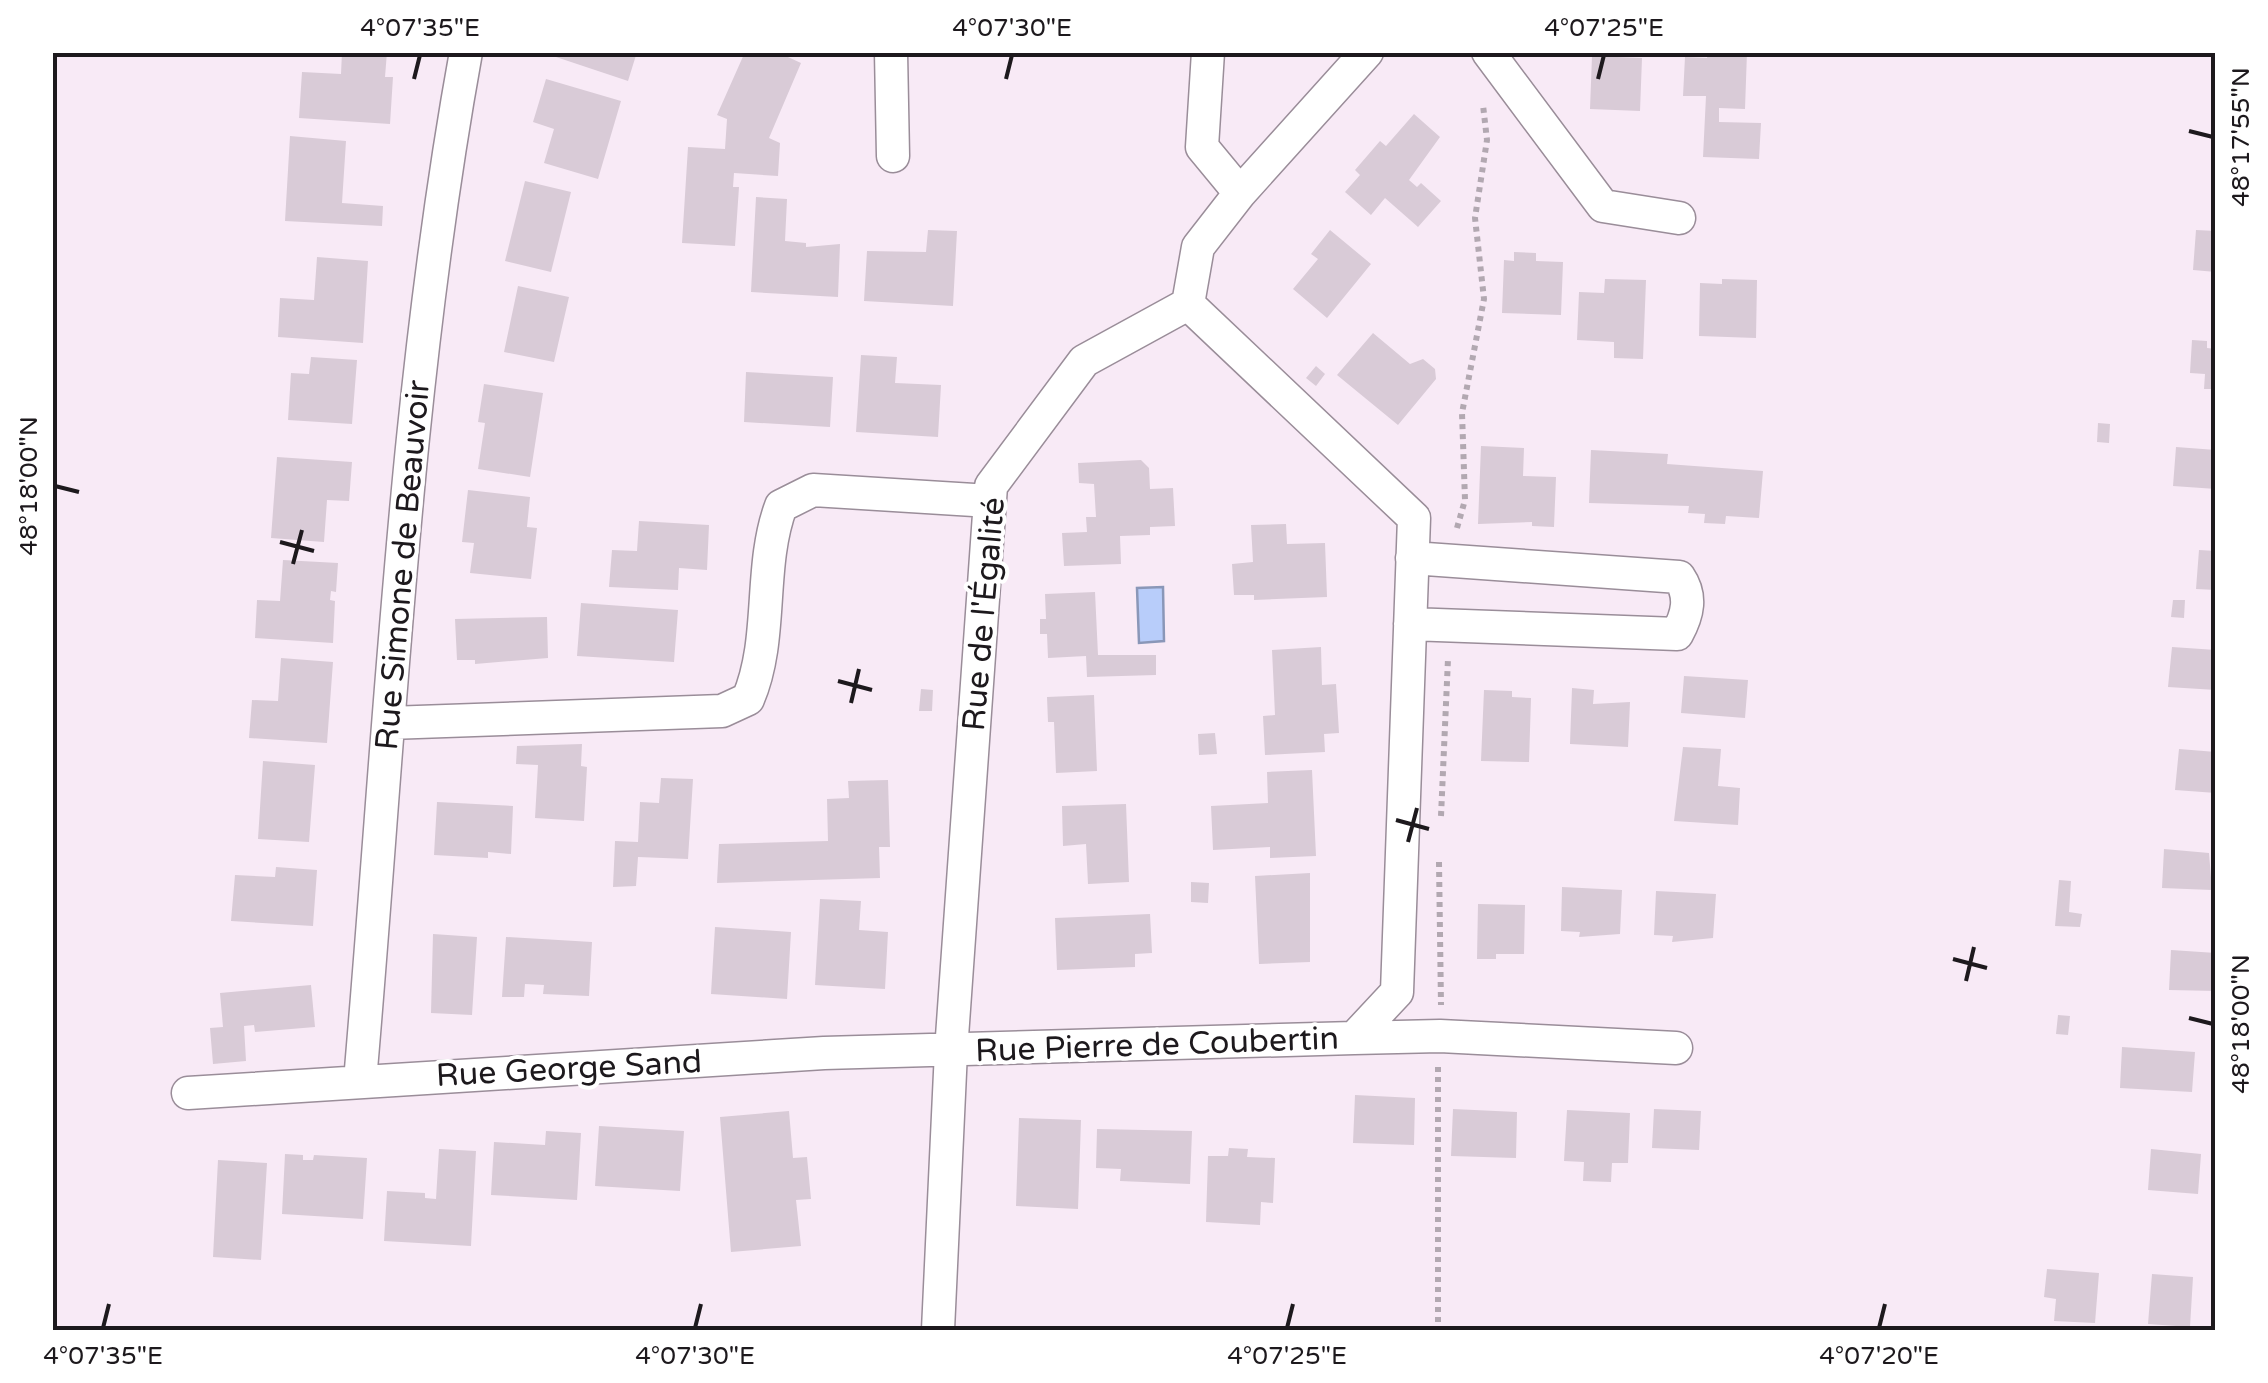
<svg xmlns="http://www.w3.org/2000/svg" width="2268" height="1383" font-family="'Varela Round',sans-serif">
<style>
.water{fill:#b8cdfa;stroke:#8a97b8;stroke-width:2.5}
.building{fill:#d9cbd7}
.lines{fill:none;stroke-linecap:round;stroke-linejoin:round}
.minor-casing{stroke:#9a8d99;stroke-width:35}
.path{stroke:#b2a8b1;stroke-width:6;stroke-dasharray:5 5;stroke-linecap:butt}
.minor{stroke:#fff;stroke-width:32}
.ticks{fill:none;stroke:#1d191d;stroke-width:4}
.labels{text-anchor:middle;stroke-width:8;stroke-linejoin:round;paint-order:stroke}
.street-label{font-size:32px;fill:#1d191d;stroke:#fff}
.neatline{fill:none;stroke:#1d191d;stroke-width:4}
.ticks-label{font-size:25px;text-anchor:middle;fill:#1d191d}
</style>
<rect width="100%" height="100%" fill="#f8eaf6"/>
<path class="water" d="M1163,587L1164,641L1139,643L1137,588Z"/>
<path class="building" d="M342,52H387L385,77H393L390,124L299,118L302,72L341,74Z
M558,52H637L628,81L556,57Z
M745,52H777L801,63L769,138L780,143L778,176L734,173L733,187H739L735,246L682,243L688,147L725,149L727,119L717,115Z
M1708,52H1747L1745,109L1719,108V122L1761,123L1759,159L1703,157L1706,96H1683L1685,57L1707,58Z
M1592,56L1642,58L1640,111L1590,109Z
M546,79L621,101L598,179L544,163L554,129L533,122Z
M1414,114L1440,137L1409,180L1417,187L1421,183L1441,201L1418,227L1385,198L1371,215L1345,192L1360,175L1355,170L1380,141L1386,146Z
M290,136L346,141L342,203L383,206L382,226L285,221Z
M525,181L571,192L551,272L505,261Z
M756,197L787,199L785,241L806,243V247L840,244L838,297L751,292Z
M928,230L957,231L953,306L864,301L867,251L926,252Z
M1330,230L1371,264L1327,318L1293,289L1318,259L1311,254Z
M2196,230L2216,231V272L2193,270Z
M1514,252L1536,253V261L1563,262L1561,315L1502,313L1504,260L1514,261Z
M317,257L368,261L363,343L278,337L280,298L314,300Z
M1605,279L1646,280L1643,359L1614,358V342L1577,340L1579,292L1604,293Z
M1722,279L1757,280L1756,338L1699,336L1700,283L1722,284Z
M518,286L569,297L554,362L504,352Z
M1373,333L1410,364L1423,359L1435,369L1436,379L1398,425L1337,375Z
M2192,340L2207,341V348L2216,349V389H2204L2205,374L2190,373Z
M861,355L897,357L895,383L941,385L938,437L856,432Z
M311,357L357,360L352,424L288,420L291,373L309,374Z
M1316,366L1325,374L1316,386L1306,378Z
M746,372L833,377L830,427L744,422Z
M484,384L543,393L530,477L478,469L485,423L478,422Z
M2098,423L2110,424L2109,443L2097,442Z
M1481,446L1524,448L1523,476L1556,477L1554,527L1532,526V522L1478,524Z
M2176,447L2216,450V489L2173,486Z
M1591,450L1668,454L1667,464L1763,471L1759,518L1726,516L1725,524L1704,523L1705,514L1688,513L1689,506L1589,503Z
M277,457L352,462L349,501L327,500L324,542L271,538Z
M1141,460L1149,468L1150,489L1173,488L1175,526L1150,527V535L1120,536L1121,564L1064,566L1062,533L1087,532L1086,517H1096L1094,484L1079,483L1078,463Z
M468,490L530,497L527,527L537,528L531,579L470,573L474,543L462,542Z
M639,521L709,525L707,570L679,568L678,590L609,587L612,550L637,551Z
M1286,524L1287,544L1325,543L1327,597L1254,600V595H1234L1232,564L1253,562L1251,525Z
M2199,550L2216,551V590L2196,589Z
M283,560L338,563L336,592L331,591L330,600L335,601L333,643L255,638L257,600L280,601Z
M1095,592L1098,655H1156V675L1087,677L1086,656L1048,658L1047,634H1040V619H1046L1045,594Z
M2173,600H2185L2184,618L2171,617Z
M581,603L678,610L674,662L577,656Z
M547,617L548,658L475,664V660H457L455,619Z
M1321,647L1322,685L1336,684L1339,733L1324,734L1325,752L1265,755L1263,716L1275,715L1272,650Z
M2172,647L2216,650V690L2168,687Z
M281,658L333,662L327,743L249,738L252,700L278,701Z
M1684,676L1748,680L1745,718L1681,713Z
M1572,688L1594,690L1593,704L1630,702L1628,747L1570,744Z
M921,689L933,690L932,711H919Z
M1484,690L1512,691V697L1531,698L1529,762L1481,761Z
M1094,695L1097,771L1056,773L1054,722H1048L1047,697Z
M1215,733L1217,754L1199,755L1198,734Z
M582,744L581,766L587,767L584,821L535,818L538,765L516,764L517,746Z
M1683,747L1721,749L1718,786L1740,788L1738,825L1674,821Z
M2179,749L2216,752V793L2175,790Z
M263,761L315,765L309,842L258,839Z
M1312,770L1316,856L1270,858V847L1213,850L1211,806L1268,803L1267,772Z
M661,778L693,779L688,859L638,857L636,886L613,887L615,841L638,842L640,802L659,803Z
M888,780L890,847H879L880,878L717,883L719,844L828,841L827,799L849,798L848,781Z
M437,802L513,806L511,854L488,852V858L434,855Z
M1126,804L1129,882L1088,884L1086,844L1063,846L1062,806Z
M2164,849L2209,853L2212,890L2162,888Z
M276,867L317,870L313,926L231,921L235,875L275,877Z
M1310,873V962L1259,964L1255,876Z
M2059,880L2071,881L2069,912L2082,914L2080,927L2055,926Z
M1191,882L1209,883L1208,903L1191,902Z
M1562,887L1622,890L1620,934L1579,937L1580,932L1561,931Z
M1656,891L1716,894L1713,938L1672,942L1673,936L1654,935Z
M820,899L861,901L859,930L888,932L885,989L815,985Z
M1478,904L1525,905L1524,954H1496V959H1477Z
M1150,914L1152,953L1135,954V967L1057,970L1055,918Z
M715,927L791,932L787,999L711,994Z
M433,934L477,937L472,1015L431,1013Z
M506,937L592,942L589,996L543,994L544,985L525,984L524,997H502Z
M2171,950L2216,953V991L2169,990Z
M311,985L315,1027L255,1032L254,1025L244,1026L246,1061L213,1064L210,1028L223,1027L220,993Z
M2058,1015L2070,1016L2068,1035L2056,1034Z
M2122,1047L2195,1052L2192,1092L2120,1088Z
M1355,1095L1415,1098L1414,1145L1353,1143Z
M1453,1109L1517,1112L1516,1158L1451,1156Z
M1654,1109L1701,1111L1699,1150L1652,1148Z
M1567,1110L1630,1113L1628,1163H1612L1611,1182L1583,1181L1584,1162L1564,1161Z
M789,1111L793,1158L807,1157L811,1199L796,1200L801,1246L731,1252L720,1117Z
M1019,1118L1081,1120L1078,1209L1016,1206Z
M599,1126L684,1131L680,1191L595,1186Z
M1097,1129L1192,1131L1190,1184L1120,1181L1121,1169L1096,1168Z
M546,1131L581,1133L577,1200L491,1195L494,1142L545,1145Z
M1229,1148L1248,1149L1247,1157L1275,1158L1273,1203L1261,1202L1260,1225L1206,1222L1208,1156H1228Z
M439,1149L476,1151L471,1246L384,1241L387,1191L425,1193V1198L436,1199Z
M2151,1149L2201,1154L2198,1194L2148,1190Z
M285,1154L303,1155V1160H313L314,1155L367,1158L363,1219L282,1214Z
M218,1160L267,1163L261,1260L213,1257Z
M2047,1269L2099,1273L2095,1323L2054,1321L2056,1299L2044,1297Z
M2152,1274L2193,1277L2190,1327L2148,1324Z"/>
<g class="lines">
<defs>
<path id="minor" d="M891,52L893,156
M1208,52L1202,147L1240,193
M1488,52L1603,206L1679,218
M1410,624L1677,634C1688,614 1692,596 1679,577L1412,558
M389,723L722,711L748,699C774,638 758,568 781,506L813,490L990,501
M1354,1038L1440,1036L1676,1048
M360,1081C390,737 404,393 466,52
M188,1093L824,1053L1354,1038L1397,992L1414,518L1188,304
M938,1330L951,1051L991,486L1084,361L1188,304L1198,247L1240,193L1367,52"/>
</defs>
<use href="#minor" class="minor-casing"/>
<path class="path" d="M1457,528L1465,500L1462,413L1484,299L1475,218L1487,140L1483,105
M1441,816L1448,659
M1439,862L1441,1005
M1438,1067V1330"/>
<use href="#minor" class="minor"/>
</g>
<path class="ticks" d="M414,79L420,55M1006,79L1012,55M1598,79L1604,55M2189,131L2213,137M55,486L79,492M280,542L314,551M293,564L302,530M838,681L872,690M851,703L859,669M1396,820L1429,829M1408,842L1417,808M1953,959L1987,968M1966,981L1974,947M2189,1018L2213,1024M103,1328L109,1304M695,1328L701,1304M1287,1328L1293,1304M1879,1328L1885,1304"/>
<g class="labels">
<g class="street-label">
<text transform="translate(402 565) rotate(-85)" y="11">Rue Simone de Beauvoir</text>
<text transform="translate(983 614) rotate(-85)" y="11">Rue de l'Égalité</text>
<text transform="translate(1157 1044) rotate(-2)" y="11">Rue Pierre de Coubertin</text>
<text transform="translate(569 1068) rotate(-3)" y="11">Rue George Sand</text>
</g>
</g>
<rect width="2268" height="1383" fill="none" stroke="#ffffff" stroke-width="110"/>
<rect x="55" y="55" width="2158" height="1273" class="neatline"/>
<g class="ticks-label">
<text x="420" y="36">4°07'35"E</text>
<text x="1012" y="36">4°07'30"E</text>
<text x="1604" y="36">4°07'25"E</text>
<text transform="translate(2240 137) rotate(-90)" y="9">48°17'55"N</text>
<text transform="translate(28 486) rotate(-90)" y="9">48°18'00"N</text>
<text transform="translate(2240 1024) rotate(-90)" y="9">48°18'00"N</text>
<text x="103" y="1364">4°07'35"E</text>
<text x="695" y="1364">4°07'30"E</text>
<text x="1287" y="1364">4°07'25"E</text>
<text x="1879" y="1364">4°07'20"E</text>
</g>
</svg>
